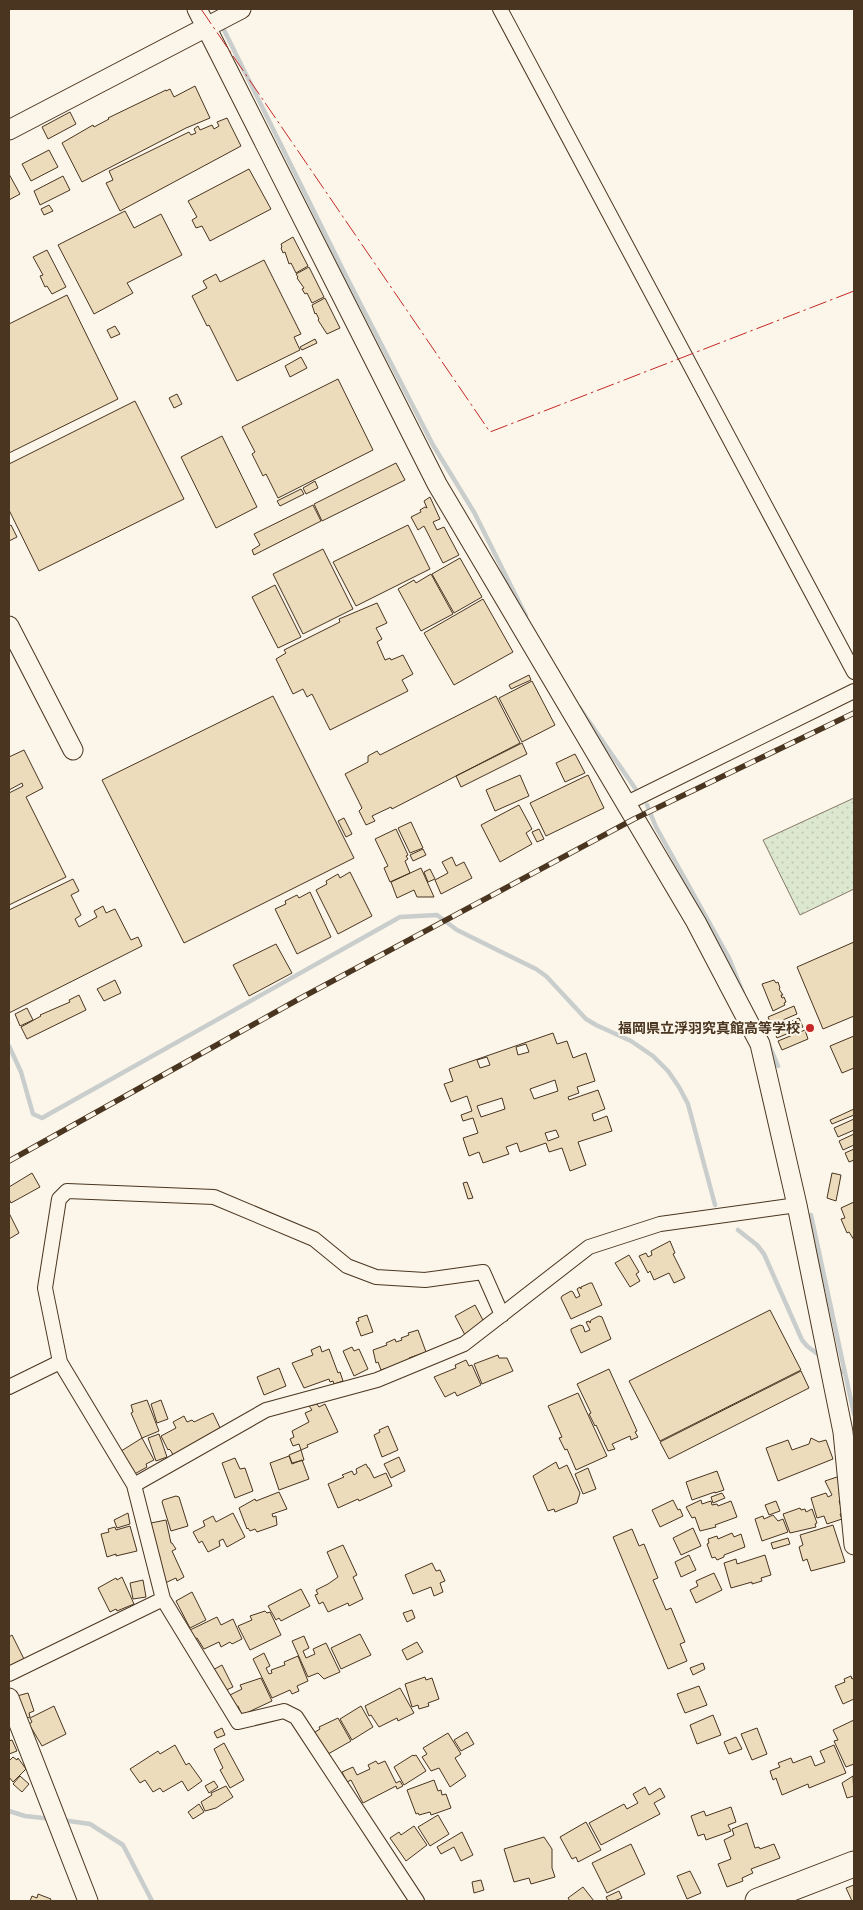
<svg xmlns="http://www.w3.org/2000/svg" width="863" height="1910" font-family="Mulish,'Noto Sans JP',sans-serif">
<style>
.grass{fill:url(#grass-dots);stroke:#887966}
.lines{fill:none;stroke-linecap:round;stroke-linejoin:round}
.stream{stroke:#c9cecd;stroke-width:4.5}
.building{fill:#ecdcbc;stroke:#4a3520;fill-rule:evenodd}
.street-casing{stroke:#4a3520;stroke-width:16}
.secondary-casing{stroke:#4a3520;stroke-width:21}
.highway-casing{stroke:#4a3520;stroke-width:27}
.street{stroke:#fbf6e9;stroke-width:14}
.secondary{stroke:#fbf6e9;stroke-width:19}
.highway{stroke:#fbf6e9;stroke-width:25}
.rail-casing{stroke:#4a3520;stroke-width:5.5}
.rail{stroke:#fbf6e9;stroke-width:4;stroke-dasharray:11;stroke-linecap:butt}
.power{stroke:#c62828;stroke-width:1;stroke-dasharray:18 4 2.5 4;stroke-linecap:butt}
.poi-dot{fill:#c62828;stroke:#fbf6e9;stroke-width:2}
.labels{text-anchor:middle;stroke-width:4;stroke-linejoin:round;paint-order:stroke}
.poi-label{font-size:14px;font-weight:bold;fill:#4a3520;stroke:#fbf6e9;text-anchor:end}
</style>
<defs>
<pattern id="grass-dots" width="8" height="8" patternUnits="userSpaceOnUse" patternTransform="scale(1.25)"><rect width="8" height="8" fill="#dce7d0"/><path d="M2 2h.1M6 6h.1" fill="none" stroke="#bec7b2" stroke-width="1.8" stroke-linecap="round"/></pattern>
</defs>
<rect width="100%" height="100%" fill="#fbf6e9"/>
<path class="grass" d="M854,798V889L800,915L763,840Z"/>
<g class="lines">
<path class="stream" d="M222,26L344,272L433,445L474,512L526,616
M579,707L635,788
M647,805L656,827L729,958L743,993
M768,1042L778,1066
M9,1046L21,1072L33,1114L42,1118L400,917L437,915L457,930L536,969L546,976L586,1019L596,1025L631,1041L653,1056L668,1071L679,1087L688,1104L715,1205
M811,1215L845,1373
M738,1230L757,1245L764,1254L802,1340L807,1346L819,1355
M841,1371L845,1373L854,1414
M9,1811L25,1816L52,1819
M62,1820L90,1824L123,1845L152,1901"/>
</g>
<path class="building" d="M195,86L210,118L186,128L82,182L62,143L93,125L94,127L109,119L108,118L166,90V91L170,89L174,97Z
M70,112L76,124L48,139L42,127Z
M227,118L241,146L120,211L106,183L113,180L109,171L189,132L191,135L196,133L194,129L198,126L200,130L212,125L214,129L219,126L217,122Z
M49,150L58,167L31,181L22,164Z
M249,169L271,209L210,241L202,226L196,228L192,220L197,217L188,201Z
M9,174L20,194L9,200Z
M63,176L70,190L40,205L34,191Z
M49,205L53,211L44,215L41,209Z
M125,211L134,228L161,214L182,255L127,283L133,293L94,314L58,245Z
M293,237L308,266L296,273L291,263L289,264L285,252L283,253L281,248L282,247L281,244Z
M47,250L66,287L52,294L47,286L45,287L40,276L43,275L33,257Z
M264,260L301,334L294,337L300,350L237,381L209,325L207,326L192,296L207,288L203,281L216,274L220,282Z
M309,267L324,297L312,303L307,293L305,294L302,289L304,288L297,278L298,277L296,274Z
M67,295L118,399L9,453V324Z
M325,298L340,328L327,334L318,320L319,319L316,313L315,314L312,305Z
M115,326L120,334L111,338L107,330Z
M315,339L317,343L302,350L300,347Z
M301,357L307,368L290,377L285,366Z
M338,379L373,450L278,498L266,474L263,476L252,454L255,452L242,427Z
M177,394L182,404L174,408L169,398Z
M135,401L184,499L39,571L9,510V464Z
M222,436L257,507L216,528L181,457Z
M396,463L405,480L322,521L314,504Z
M315,481L318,488L306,494L303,488Z
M301,489L304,494L280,506L277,501Z
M430,497L440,519L433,522L437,530L444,527L459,555L443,563L424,526L418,530L411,517L421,512L420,510L425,507L427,508L424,501Z
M313,505L321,521L254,555L252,550L260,545L254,534Z
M11,525L17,537L9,541V526Z
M408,525L430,569L356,606L333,562Z
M323,549L353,609L303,634L273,574Z
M460,558L482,597L454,613L432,574Z
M431,574L453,614L421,631L398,589L414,580L416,583Z
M275,585L301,637L278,648L252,597Z
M483,599L513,652L454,685L424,633Z
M377,603L387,623L376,628L382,639L377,642L385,660L390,658L391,660L403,655L413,674L402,680L408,691L330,730L312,694L307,697L303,689L293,694L276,659L286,653L284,650L340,622L339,619Z
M529,675L531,680L511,689L509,685Z
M532,681L555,725L522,742L499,698Z
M273,696L354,858L184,943L102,780Z
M496,696L520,743L392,809L391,807L372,816L375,821L366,825L359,811L362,808L345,774L368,762V756L377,751L380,755Z
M522,743L527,754L461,787L456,776Z
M24,750L43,788L26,797L66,877L9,905V793L23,786L22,783L9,790V757Z
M575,754L585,773L565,782L556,763Z
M520,775L529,796L495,811L486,790Z
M588,775L604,808L546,836L530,803Z
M519,805L532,829L526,833L532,844L500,862L481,825Z
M344,818L352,834L346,837L338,821Z
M411,822L423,848L410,853L398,828Z
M396,829L408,855L406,856L408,859L405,861L410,873L390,882L384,868L388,866L375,839Z
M539,829L544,839L537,842L532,832Z
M423,849L426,855L413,861L410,855Z
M452,857L456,866L464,862L472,878L441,894L435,880L448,873L442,862Z
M421,868L434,897H417L414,890L397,898L391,882Z
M430,869L435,879L428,882L424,872Z
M350,872L372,916L338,934L316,890L327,884L326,881L338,874L340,878Z
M73,879L79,891L71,895L81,915L75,919L79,927L97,917L94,911L103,906L106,913L115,909L131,940L138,937L142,946L9,1013V910Z
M310,892L331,937L297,954L275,909L286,904L285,901L297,895L299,898Z
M854,942V1016L823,1029L797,967Z
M276,944L292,973L249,996L233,965Z
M115,980L121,993L104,1001L97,989Z
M774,980L776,983L778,982L780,988L779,989L783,995H781L782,998L784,997L786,1002L784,1003L785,1005L773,1011L762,984Z
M79,995L86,1010L27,1039L21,1027L41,1016L40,1015L70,1002L69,1000Z
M794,1006L797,1014L771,1025L768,1017Z
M27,1008L33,1020L20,1026L15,1014Z
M799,1018L803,1027L777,1038L773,1029Z
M805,1030L808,1039L782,1050L778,1041Z
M553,1033L557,1044L567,1041L573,1058L586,1053L595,1081L577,1087L579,1093L568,1097L569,1100L598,1090L605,1109L592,1114L594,1121L607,1116L612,1131L578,1142L586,1165L570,1171L562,1148L549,1152L546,1143L520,1152L517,1143L506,1147L509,1154L483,1163L479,1152L469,1156L463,1138L478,1133L473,1118L463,1121L461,1115L472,1111L467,1096L451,1102L444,1084L453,1081L449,1069ZM526,1044L529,1052L518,1055L516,1047ZM487,1057L490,1065L480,1068L477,1060ZM555,1080L558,1091L534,1099L530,1089ZM502,1098L505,1109L481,1117L477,1106ZM556,1130L559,1137L548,1141L545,1133Z
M854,1036V1068L842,1073L830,1046Z
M854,1109V1115L832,1124L830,1120Z
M854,1119V1130L838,1137L834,1128Z
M854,1134V1145L843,1150L839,1141Z
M854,1149V1160L849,1162L845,1153Z
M32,1173L40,1187L11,1203L9,1199V1187Z
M832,1173L841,1175L836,1201L827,1198Z
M467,1182L473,1198L468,1199L463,1183Z
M854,1202V1240L849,1232L847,1233L841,1219L845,1218L841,1208Z
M9,1213L19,1233L9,1239Z
M670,1241L675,1253L673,1254L685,1278L674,1283L669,1273L654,1280L650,1271L648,1273L639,1256L646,1253L648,1257L652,1255L651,1251Z
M629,1255L639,1272L636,1274L640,1281L630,1287L615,1263Z
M590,1283H592L602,1305L571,1319L561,1298L562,1296L571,1291L573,1292L576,1298L580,1296L577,1289L580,1287L581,1289V1287Z
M475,1305L485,1324L465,1335L455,1316Z
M770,1310L801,1370L660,1441L629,1381Z
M367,1315L373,1332L361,1336L356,1322L359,1321L358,1318Z
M599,1316L602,1317L611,1339L581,1353L571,1331V1329L580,1325L583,1326L585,1332L590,1330L586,1322L589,1321L590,1323L591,1320Z
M418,1330L426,1352L409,1358L410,1361L381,1370L378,1362L376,1363L373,1350L387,1345L386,1343L395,1339L396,1342L402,1340L401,1338L409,1335L408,1333Z
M320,1346L322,1352L329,1349L338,1373L340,1372L343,1381L334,1384L333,1381L330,1382L329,1379L304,1388L292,1363L313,1355L311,1350Z
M352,1347L354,1351L359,1349L368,1369L354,1376L343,1351Z
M498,1355L499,1358H507L513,1371L482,1384L474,1364Z
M466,1360L469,1366L472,1365L481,1385L457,1396L455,1392L445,1397L434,1377L456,1368L455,1365Z
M279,1368L286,1386L264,1395L257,1377Z
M609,1369L637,1431L635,1432L638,1437L631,1440L630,1436L612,1444L615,1449L608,1451L596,1425L595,1426L589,1414L591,1413L577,1384Z
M801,1371L809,1388L669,1459L660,1442Z
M578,1393L607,1456L576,1470L567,1449L565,1450L559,1438L562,1437L548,1406Z
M147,1400L159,1431L142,1438L131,1413L133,1412L131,1405Z
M161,1400L168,1419L157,1423L151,1404Z
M317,1404L319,1407L325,1404L338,1432L307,1445L308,1447L301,1450L299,1444L293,1446L290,1439L294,1437L292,1431L309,1422L305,1413L312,1410L309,1406Z
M213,1413L223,1434L174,1457L171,1451L169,1449L168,1450L161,1436L176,1428L173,1422L184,1416L187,1422L192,1420L194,1422Z
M388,1426L398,1450L382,1457L374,1435L380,1432L379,1430Z
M159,1434L167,1457L156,1461L148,1438Z
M142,1438L154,1460L146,1464L147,1467L131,1476L118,1453Z
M811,1438L819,1442L826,1440L833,1459L778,1481L766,1448L788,1440L792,1450L809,1444Z
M301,1450L304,1460L292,1463L289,1455Z
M289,1456L292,1464L302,1460L309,1479L279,1490L270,1463Z
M399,1457L405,1471L391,1478L384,1464Z
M235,1458L240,1469L245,1468L253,1491L235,1498L222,1463Z
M556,1462L559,1469L567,1465L580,1493L577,1503L555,1512L554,1509L548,1511L533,1476Z
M366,1464L368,1468H369L374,1478L386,1473L392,1486L359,1501L358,1499L338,1508L328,1484L344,1477L342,1475L352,1471L354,1475L357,1473L356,1469Z
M588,1468L596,1489L583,1494L575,1474Z
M717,1471L724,1490L715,1493V1492L692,1500L686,1482Z
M840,1476L842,1491L839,1493L842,1500L839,1501L843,1513L840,1514L842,1519L827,1524L824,1516L817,1518L811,1498L826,1493L828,1497L832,1495L825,1481Z
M279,1492L287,1509L272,1514L273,1517L276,1516L277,1525L257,1532L255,1529L250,1531L248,1528L247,1529L239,1508L255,1499L256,1501Z
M722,1493L725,1498L713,1503L711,1497Z
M176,1496L179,1497L188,1526L171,1531L162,1502L163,1500Z
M673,1500L678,1510L680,1509L683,1516L660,1527L652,1510Z
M701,1500L702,1504L711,1501L712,1505L717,1504L718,1506L731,1501L737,1517L715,1525L716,1527L700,1531L695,1517L692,1518L686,1507Z
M776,1501L780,1511L769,1515L765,1505Z
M800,1508L801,1510L805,1509L806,1512L812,1509L817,1523L815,1524L816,1527L790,1533L783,1514Z
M128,1513L130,1524L117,1528L114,1520Z
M233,1513L245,1537L227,1547L223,1539L219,1541L220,1546L208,1552L202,1541L199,1543L193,1532L205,1526L203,1521L213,1516L216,1522Z
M773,1515L778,1521L783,1519L788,1532L762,1541L755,1519L763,1516L764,1519Z
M166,1520L171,1543H172L176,1549L172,1551L184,1577L177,1581L176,1578L165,1583L154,1560L160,1557L146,1524Z
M833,1525L845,1562L811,1571L807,1559L803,1561L799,1547L803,1545L800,1535Z
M130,1526L137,1551L116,1556V1554L107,1557L101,1534L109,1532L108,1529L115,1527L116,1530Z
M693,1528L701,1546L681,1555L673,1538Z
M632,1529L639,1546L644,1544L658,1578L653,1580L666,1610L671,1608L685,1642L680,1644L687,1661L668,1669L613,1537Z
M732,1533L734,1537L741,1534L745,1547L724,1555V1557L717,1560L715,1557L712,1558L707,1544L709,1543L708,1539L717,1536L718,1539Z
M788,1538L790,1544L773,1549L771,1543Z
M343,1545L357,1575L353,1577L363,1599L349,1606L348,1603L328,1612L323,1602L319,1604L315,1595L318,1594L316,1590L328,1584L338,1577L327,1552Z
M689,1555L696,1570L681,1577L675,1562Z
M765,1555L771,1575L761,1578L762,1581L752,1584V1582L731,1588L724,1563L736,1559L737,1564Z
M432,1563L436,1571L440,1570L445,1581L440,1583L443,1592L434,1596L431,1587L413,1594L405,1575Z
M714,1573L722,1590L696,1603L690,1590L698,1586L696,1581Z
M122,1577L134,1604L117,1611L116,1609L110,1612L98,1588L116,1578L117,1580Z
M143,1580L146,1597L133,1599L130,1583Z
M301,1589L310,1606L281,1621L279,1618L276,1620L268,1606Z
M192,1592L206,1620L190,1628L176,1601Z
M412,1610L415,1618L407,1622L403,1613Z
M265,1611L267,1613L270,1612L281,1635L250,1650L238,1626L252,1620L250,1616Z
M217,1617L221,1625L233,1619L242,1639L232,1644L230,1642L221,1647L219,1642L204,1649L197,1638L194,1639L190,1630Z
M360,1634L371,1655L341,1669L331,1648Z
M12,1635L26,1663L9,1672V1637Z
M304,1636L309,1648L303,1651L306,1658L315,1654L313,1649L326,1643L340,1672L324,1679L318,1673L308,1677L292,1641Z
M417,1642L423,1652L407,1660L402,1650Z
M264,1653L270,1666L266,1668L269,1674L272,1673L271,1670L285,1665L284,1662L298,1656L308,1681L297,1686L299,1691L292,1694L290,1690L272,1698L253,1659Z
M703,1663L705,1669L693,1675L690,1668Z
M222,1665L233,1687L220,1693L209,1672Z
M851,1676L852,1679L854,1678V1699L843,1704L835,1686L845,1682L844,1679Z
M425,1677L426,1680L432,1678L439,1699L428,1703L429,1706L419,1709L418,1705L412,1707L405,1684Z
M261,1678L272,1701L242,1715L238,1706L234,1708L228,1696L242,1689L240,1685Z
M699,1686L707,1705L685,1713L677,1694Z
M400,1688L414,1713L398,1721L397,1718L379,1727L371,1715L369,1716L365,1706Z
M28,1693L34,1711L29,1713L30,1717L25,1719L17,1696Z
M54,1706L66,1734L42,1746L29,1724L32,1722L30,1718Z
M361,1706L373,1727L352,1740L340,1719Z
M713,1715L721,1735L697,1744L690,1725Z
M338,1718L351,1741L321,1758L307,1737L320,1729L319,1727Z
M854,1720V1764L846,1767L834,1741L838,1740L833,1730Z
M222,1728L225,1735L217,1738L214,1732Z
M757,1728L767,1754L752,1760L741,1734Z
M467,1732L474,1744L461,1751L454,1740Z
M448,1733L461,1754L455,1758L466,1776L450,1787L439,1768L431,1771L422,1757L427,1754L423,1748Z
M736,1737L742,1749L729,1754L724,1742Z
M12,1740L17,1751L9,1754V1741Z
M224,1743L244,1780L230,1788L220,1770L223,1768L214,1749Z
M175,1745L186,1765L189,1763L202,1781L188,1791L182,1781L163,1792L160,1788L153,1792L145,1780L140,1783L130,1769L158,1751L160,1754Z
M834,1745L846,1773L809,1788L808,1784L782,1795L776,1778L773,1780L770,1771L780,1767L778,1763L791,1758L793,1763L811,1756L815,1766L825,1762L820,1751Z
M413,1755L414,1756L416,1755L426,1771L404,1785L394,1767Z
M13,1757L17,1760L18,1758L26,1769L13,1782L9,1777V1758L10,1760Z
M376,1761L378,1764L385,1761L396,1783L400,1781L403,1786L397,1789L396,1786L363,1803L351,1780L347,1782L342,1772L353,1767L357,1775L370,1769L368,1765Z
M20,1776L29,1784L22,1792L13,1784Z
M853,1776L854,1796L847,1798L842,1783Z
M434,1780L438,1791L441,1790L442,1795L446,1794L451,1808L431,1815L430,1812L419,1815L418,1813L416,1814L407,1790Z
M214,1781L218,1787L209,1793L205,1786Z
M226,1786L233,1797L216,1808L205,1811L201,1802L212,1795L211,1793Z
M645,1787L649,1795L660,1788L665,1797L654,1803L660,1814L601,1845L589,1823L624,1804L627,1809L638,1803L633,1794Z
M199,1804L204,1812L193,1819L188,1812Z
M731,1807L736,1822L728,1825L731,1831L706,1840L704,1834L698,1836L691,1816L704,1811L706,1816Z
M438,1815L449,1834L430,1846L418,1827Z
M586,1822L601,1850L578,1862L576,1857L572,1859L560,1837Z
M747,1823L755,1848L759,1847L760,1849L774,1844L780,1858L751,1869L753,1873L742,1878L743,1881L727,1887L718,1864L731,1859L724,1840L734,1835L732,1829Z
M414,1826L427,1845L406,1861L390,1838L399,1832L401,1835Z
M462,1832L473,1855L461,1861L454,1847L441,1854L437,1847Z
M544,1837L552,1849V1868L555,1877L531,1884L529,1878L514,1882L504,1849Z
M631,1844L645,1874L607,1893L592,1863Z
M690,1871L701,1893L687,1899L677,1876Z
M481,1880L484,1890L474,1893L472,1882Z
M854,1885V1901H852L846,1888Z
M583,1887L594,1901H570L568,1898Z
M619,1891L622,1898L614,1901H608L606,1897Z
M38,1894L51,1899L50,1901H30L32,1896L37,1898Z"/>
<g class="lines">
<defs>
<path id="street" d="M500,9L854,672
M625,804L854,691
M60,1362L45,1288L59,1199L67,1191L214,1197L314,1239L347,1266L376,1277L425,1280L483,1272L502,1315
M9,1387L60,1362L134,1485L163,1599L238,1722L284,1711L296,1717L417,1901
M134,1485L266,1410L377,1380L464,1344L589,1247L660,1224L797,1205
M9,1674L163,1599"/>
<path id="secondary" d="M197,9L437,484L696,922L760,1044L797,1205L843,1432L854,1545
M9,130L241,9
M9,626L73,750
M9,1698L88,1901"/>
<path id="highway" d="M758,1901L854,1864"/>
</defs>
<use href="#street" class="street-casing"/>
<use href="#secondary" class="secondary-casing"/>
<use href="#highway" class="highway-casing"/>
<use href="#street" class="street"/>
<use href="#secondary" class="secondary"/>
<use href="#highway" class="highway"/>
<defs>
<path id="rail" d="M9,1161L299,999L634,819L854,713"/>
</defs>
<use href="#rail" class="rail-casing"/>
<use href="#rail" class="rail"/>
<path class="power" d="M201,9L490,432L854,291"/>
</g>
<circle class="poi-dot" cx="810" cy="1028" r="5"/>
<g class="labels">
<g class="poi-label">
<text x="800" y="1033">福岡県立浮羽究真館高等学校</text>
</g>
</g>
<rect width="863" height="1910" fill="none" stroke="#4a3520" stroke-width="20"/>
</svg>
